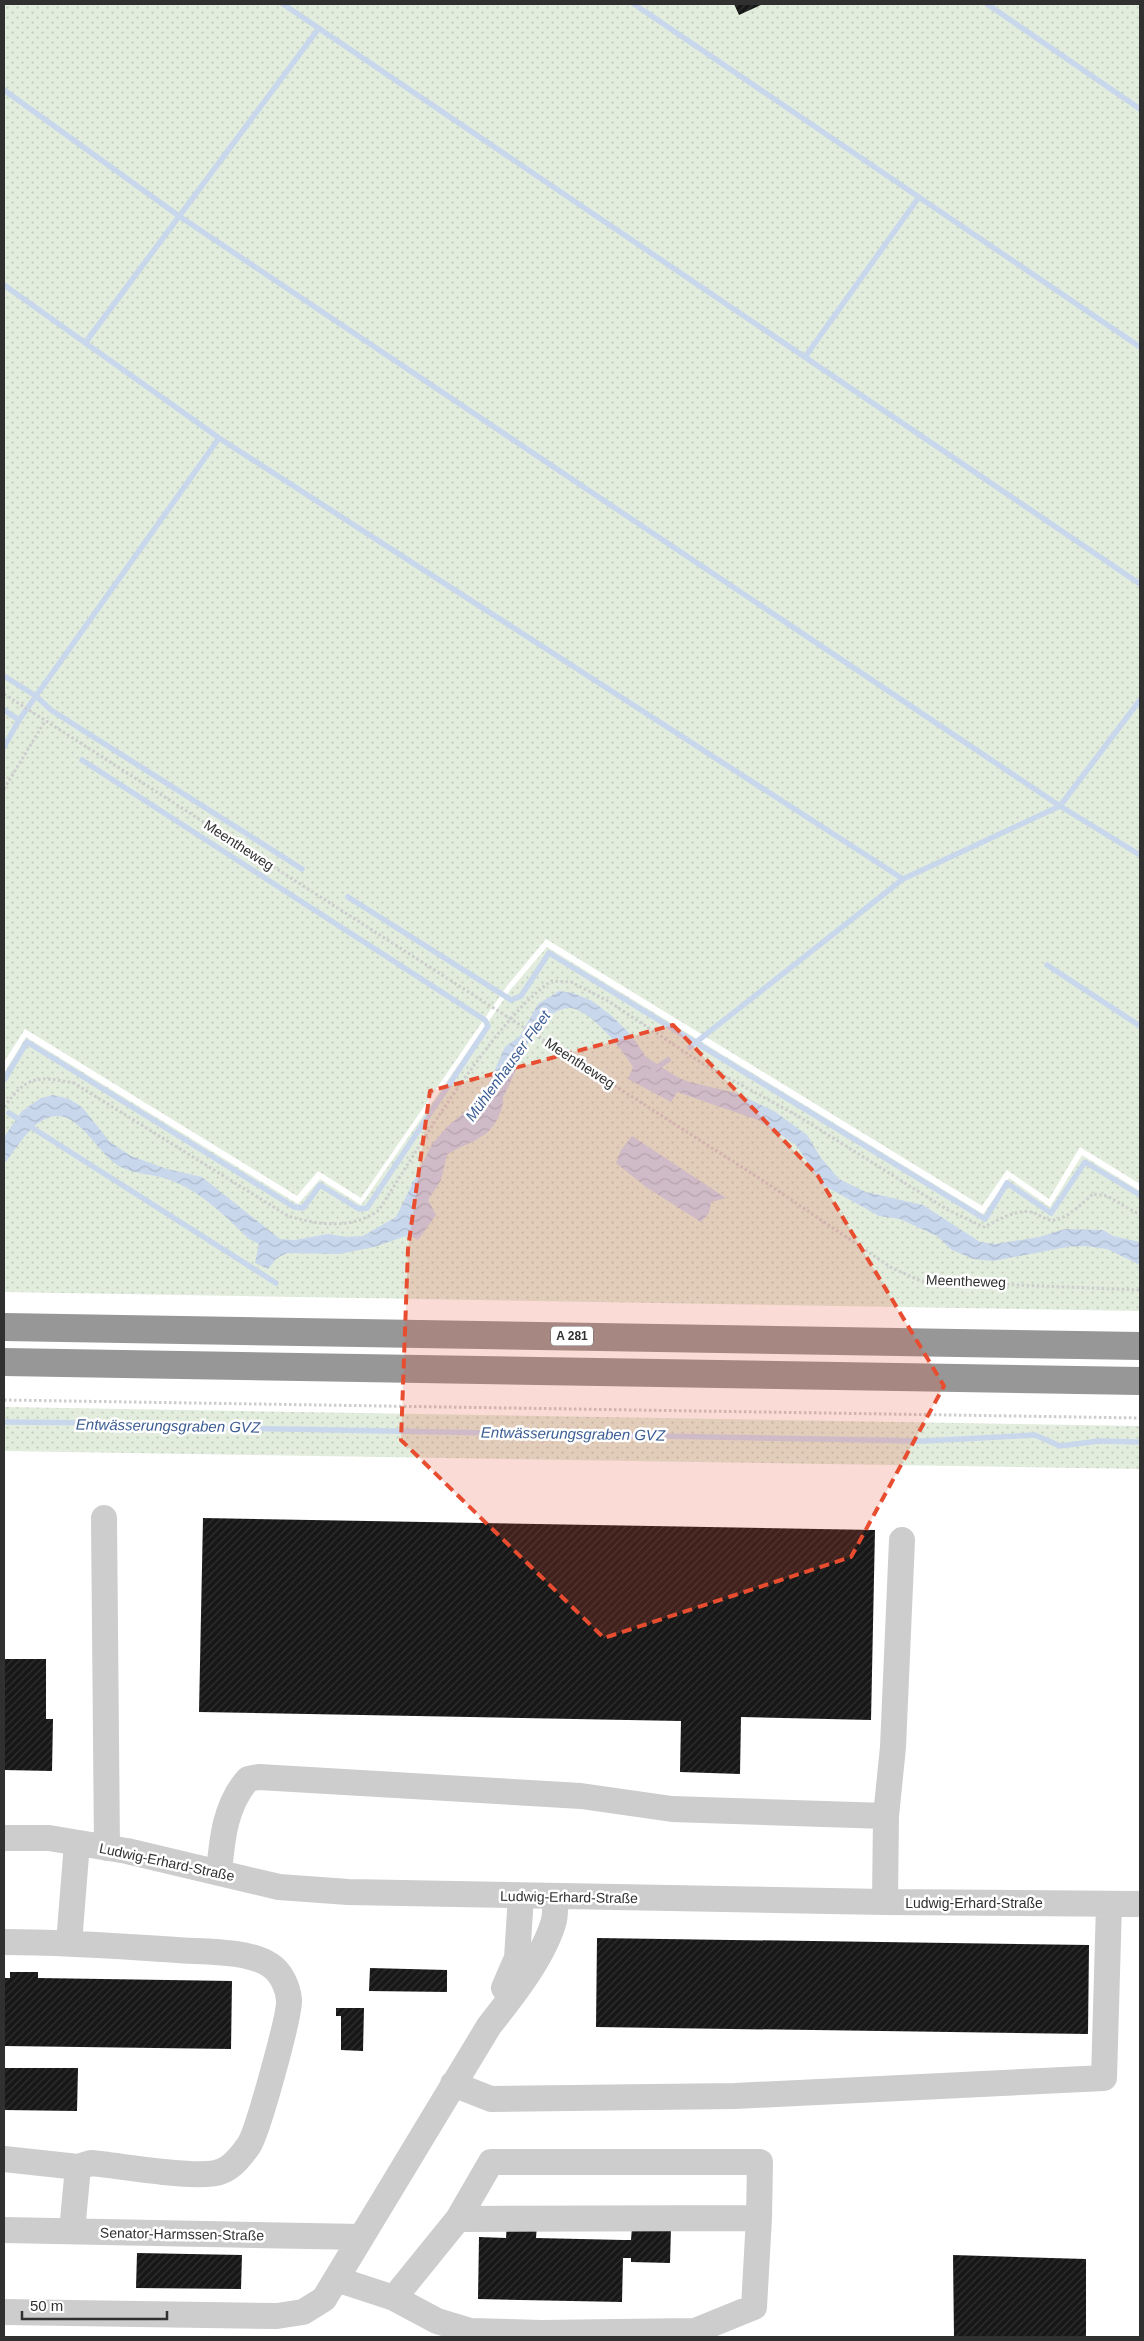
<svg xmlns="http://www.w3.org/2000/svg" width="1144" height="2341" font-family="Helvetica,sans-serif">
<style>
.grass{fill:url(#grass-dots)}
.water{fill:url(#water-waves)}
.lines{fill:none;stroke-linecap:round;stroke-linejoin:round}
.stream{stroke:#c9d7ed;stroke-width:5.5}
.building{fill:url(#building-hatch)}
.path{stroke:#cdcdcd;stroke-width:3;stroke-dasharray:2.5 2.5;stroke-linecap:butt}
.minor{stroke:#cdcdcd;stroke-width:26}
.highway{stroke:#979797;stroke-width:28}
.marked{fill:#e84d30;fill-opacity:0.2;stroke:#e84d30;stroke-width:4;stroke-dasharray:10 6;stroke-linejoin:round}
.labels{text-anchor:middle;stroke-width:5;stroke-linejoin:round;paint-order:stroke}
.shield{fill:#fff;stroke:#6e6e6e;stroke-width:1}
.shield-label{font-size:12px;font-weight:bold;fill:#303030}
.street-label{font-size:14px;fill:#303030;stroke:#fff}
.water-label{font-size:15px;font-style:italic;fill:#3c5d93;stroke:#fff}
</style>
<defs>
<pattern id="grass-dots" width="8" height="8" patternUnits="userSpaceOnUse" patternTransform="scale(1.25)"><rect width="8" height="8" fill="#e2eddd"/><path d="M2 2h.1M6 6h.1" fill="none" stroke="#c2ccbe" stroke-width="1.8" stroke-linecap="round"/></pattern>
<pattern id="water-waves" width="16" height="10" patternUnits="userSpaceOnUse" patternTransform="scale(1.25)"><rect width="16" height="10" fill="#c9d7ed"/><path d="M0 5q4-4 8 0t8 0" fill="none" stroke="#adb9cc"/></pattern>
<pattern id="building-hatch" width="6" height="6" patternUnits="userSpaceOnUse" patternTransform="scale(1.25)"><rect width="6" height="6" fill="#171717"/><path d="M-1 1l2-2M0 6l6-6M5 7l2-2" fill="none" stroke="#303030"/></pattern>
</defs>
<rect width="100%" height="100%" fill="#fff"/>
<path class="grass" d="M4,4H1140V1184L1080,1147L1049,1199L1007,1170L982,1206L546,939L507,986L361,1198L318,1171L297,1196L25,1029L4,1062Z
M547,947L983,1214L1009,1178L1050,1207L1082,1155L1140,1191V1311L4,1292V1073L26,1037L298,1204L320,1179L361,1205L511,989Z
M4,1407L1140,1426V1469L4,1451Z"/>
<path class="water" d="M559,991L573,993L592,1001L612,1016L632,1036L646,1057L677,1077L689,1082L736,1093L774,1111L807,1135L821,1158L839,1179L866,1192L923,1205L980,1242L995,1244L1039,1237L1065,1229L1103,1230L1113,1236L1140,1242V1265L1107,1249L1085,1246L1067,1247L993,1261L973,1259L952,1250L937,1236L900,1219L879,1216L823,1185L796,1145L758,1120L677,1092L671,1102L628,1079L633,1067C623,1050 591,1010 570,1008C554,1007 535,1028 529,1041C519,1059 513,1079 503,1097C504,1109 495,1127 485,1134C474,1143 459,1146 447,1155L441,1180L428,1200L436,1215L418,1240L409,1235L374,1247L339,1254L287,1253L277,1258L268,1269L255,1263L259,1244L249,1239C225,1216 202,1192 170,1180C152,1173 129,1175 113,1162C98,1150 78,1116 59,1116C34,1115 18,1147 4,1164V1137L22,1111L41,1098L53,1095L69,1099L82,1107L110,1142L131,1156L167,1169L202,1177L280,1239L295,1240L328,1234L347,1237L363,1236L396,1217L432,1144L447,1127L466,1111L487,1087L505,1047L520,1036L538,1004Z
M632,1136L726,1198L711,1202L709,1213L701,1222L646,1187L616,1163L621,1150Z"/>
<g class="lines">
<path class="stream" d="M283,4L1140,584
M634,4L1140,347
M987,4L1140,109
M4,90L179,216L1060,806L1140,855
M4,285L219,438L903,879
M85,343L319,28
M805,357L919,197
M4,676L36,696L51,710L302,869
M4,710L19,720
M4,747L19,720L219,438
M348,897L511,1000L521,996L549,953L985,1219L1007,1183L1051,1213L1085,1162L1140,1195
M1047,965L1140,1026
M690,1047L903,879L1060,806L1140,700
M653,1070L668,1060
M4,1080L27,1042L294,1207L303,1208L320,1185L359,1209L367,1208L488,1026L485,1020L82,760
M9,1113L276,1283
M4,1422L113,1423L234,1428L923,1441L1035,1435L1060,1446L1099,1441L1140,1442"/>
</g>
<path class="building" d="M734,4H763L739,15Z
M203,1518L875,1530L871,1720L741,1717L740,1774L680,1772L681,1721L199,1712Z
M4,1659H46V1719H53L52,1771L4,1770Z
M597,1938L1089,1945L1088,2034L596,2027Z
M370,1968L447,1970V1992L369,1991Z
M10,1972H38V1978L232,1981L231,2049L4,2046V1978H10Z
M336,2008H364L363,2051L341,2050V2016H336Z
M4,2068H78L77,2111L4,2110Z
M507,2224L537,2225L536,2238L624,2240H631L632,2227H671L670,2263L631,2262V2258H623L622,2302L478,2299L479,2237L506,2238Z
M137,2253L242,2255L241,2289L136,2288Z
M953,2255L1086,2259V2337H954Z"/>
<g class="lines">
<path class="path" d="M4,694L765,1182L892,1268L921,1281L1140,1290
M4,789L45,721
M4,1107C28,1075 37,1076 74,1083L288,1216C318,1225 352,1230 379,1210C410,1161 440,1111 475,1064C498,1033 520,1004 551,981L571,982L608,1001L703,1064L798,1116L948,1210L984,1227C998,1220 1016,1209 1032,1212C1038,1214 1044,1219 1050,1220C1065,1222 1082,1203 1093,1194L1107,1196L1140,1215
M4,1400L1140,1418"/>
<path class="minor" d="M104,1518L107,1848
M4,1838H49L127,1851L279,1887L348,1892L885,1902L1140,1904
M219,1873C222,1839 225,1805 248,1779L259,1777L581,1796L672,1809L886,1816
M885,1902L886,1816L893,1747L902,1540
M4,1942C62,1942 119,1946 177,1950C204,1952 247,1950 270,1965C281,1972 288,1987 289,2000C290,2015 258,2131 249,2145C242,2155 233,2167 222,2171C202,2181 118,2165 91,2163L78,2167L72,2231
M69,1943L77,1843
M504,1988L517,1958L521,1896
M453,2084L491,2099L735,2096L1104,2078L1109,1904
M4,2159L78,2167
M458,2219L491,2162H760L759,2218
M4,2230L361,2237
M336,2279L394,2298L437,2321L470,2331L542,2333L695,2331L754,2307L759,2218L458,2219L394,2298
M4,2312L277,2316L303,2312L324,2299L489,2026C512,1997 542,1959 553,1924C556,1916 555,1905 555,1897"/>
<path class="highway" d="M4,1327L1140,1346
M4,1362L1140,1381"/>
</g>
<path class="marked" d="M673,1025L818,1176L944,1386L851,1557L604,1638L401,1440L408,1249L430,1091Z"/>
<g class="labels">
<rect class="shield" x="551" y="1326.5" width="42" height="19" rx="4"/>
<g class="shield-label">
<text x="572" y="1340">A 281</text>
</g>
<g class="street-label">
<text transform="translate(239 845) rotate(33)" y="5">Meentheweg</text>
<text transform="translate(580 1063) rotate(33)" y="5">Meentheweg</text>
<text transform="translate(966 1281) rotate(2)" y="5">Meentheweg</text>
<text transform="translate(167 1862) rotate(12)" y="5">Ludwig-Erhard-Straße</text>
<text transform="translate(569 1897) rotate(1)" y="5">Ludwig-Erhard-Straße</text>
<text x="974" y="1908">Ludwig-Erhard-Straße</text>
<text transform="translate(182 2234) rotate(1)" y="5">Senator-Harmssen-Straße</text>
</g>
<g class="water-label">
<text transform="translate(508 1066) rotate(-54)" y="5">Mühlenhauser Fleet</text>
<text transform="translate(168 1426) rotate(1)" y="5">Entwässerungsgraben GVZ</text>
<text transform="translate(573 1434) rotate(1)" y="5">Entwässerungsgraben GVZ</text>
</g>
</g>
<rect width="1144" height="2341" fill="none" stroke="#303030" stroke-width="10"/>
<path d="M22 2311v8h145v-8" fill="none" stroke="#303030" stroke-width="2.5"/>
<text x="30" y="2311" font-size="15" fill="#303030" stroke="#ffffff" stroke-width="4" paint-order="stroke">50 m</text>
</svg>
